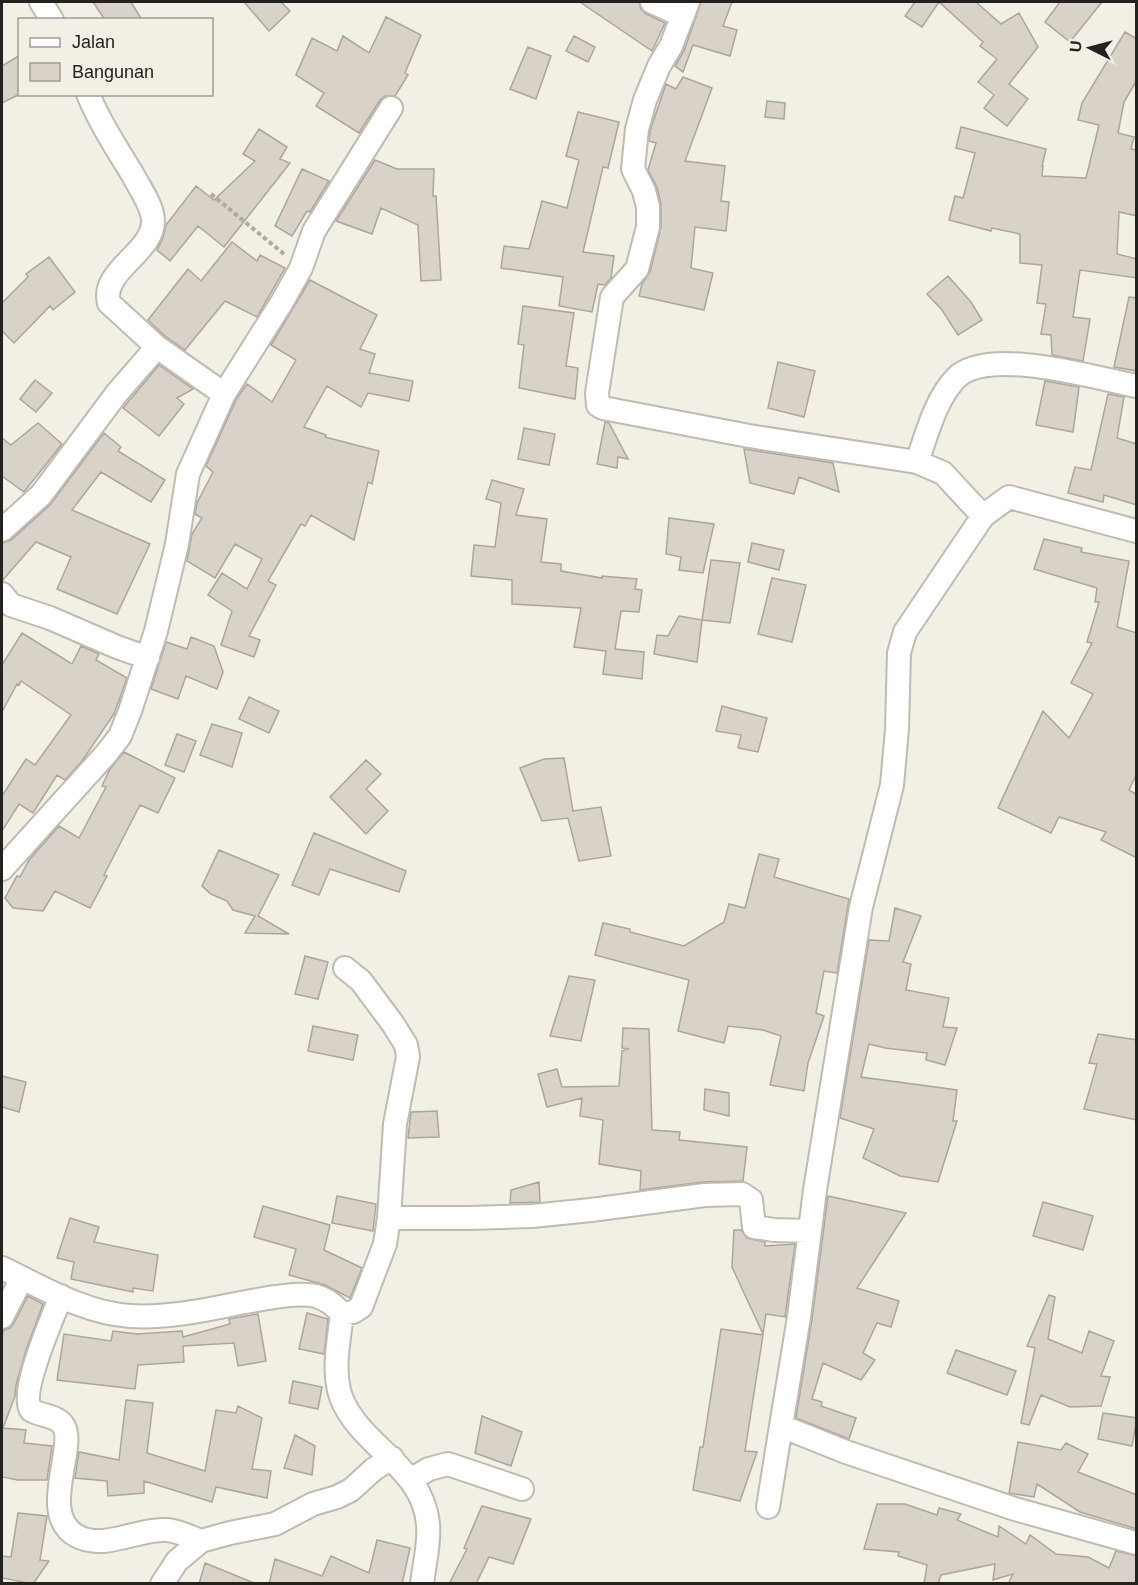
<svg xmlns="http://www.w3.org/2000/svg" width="1138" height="1585" font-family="Arial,sans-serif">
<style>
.building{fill:#d9d2c9;stroke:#aca59c;stroke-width:1.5}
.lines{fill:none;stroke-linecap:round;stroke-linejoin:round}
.minor-casing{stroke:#bebcb1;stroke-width:26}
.path{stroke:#adaba3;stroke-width:4;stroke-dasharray:4.5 3;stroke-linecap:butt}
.minor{stroke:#fff;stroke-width:22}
</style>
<rect width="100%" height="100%" fill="#f2efe4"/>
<path class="building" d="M93,2H131L142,20H105Z
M244,2H281L290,11L269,31Z
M580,2H639L641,9L646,14L665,23L652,51Z
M701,2H732L723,26L737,30L730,56L693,45L683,72L675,66L684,51Z
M915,2H976L1001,24L1019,13L1038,47L1009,84L1028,99L1007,126L984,108L994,95L978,82L997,59L980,46L983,42L939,2L922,27L905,16Z
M1060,2H1102L1070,42L1045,22Z
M386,17L421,35L405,73L408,75L395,96H385L380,100L359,133L316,106L324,93L296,75L312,38L337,51L343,36L369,53Z
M1125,32L1137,39V80L1124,102L1118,133L1134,137L1131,149L1137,150V216L1119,212L1117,254L1137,259V278L1080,270L1073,317L1090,319L1083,361L1052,355L1051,335L1041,334L1046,304L1037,303L1042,265L1020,263V234L992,228L991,231L949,220L955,196L963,198L975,153L956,148L961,127L1046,149L1042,166H1043L1042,176L1086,178L1099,125L1078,120L1082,103Z
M574,36L595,47L588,62L566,51Z
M528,47L551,56L536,99L510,89Z
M20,55V94L2,103V66Z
M683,77L712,88L685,161L725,166L721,201L729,202L726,231L695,227L691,268L713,273L704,310L639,296L642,284L650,272L661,227V204L657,187L648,170L656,143L649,141L650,131L666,84L676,89Z
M767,101L785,103L784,119L765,117Z
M578,112L619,122L608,168L603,167L583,252L614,256L611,278L605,285L598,284L592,312L559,306L563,277L501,268L504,246L529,249L542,201L567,208L579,160L566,156Z
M259,129L287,147L280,159L290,163L224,247L198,226L170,261L157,250L163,238L166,225L196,186L214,200L255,161L243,154Z
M375,160L397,169H434L433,196H436L441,280L421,281L418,225L381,208L372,234L336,221Z
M302,169L329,181L310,212L307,211L292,236L275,226Z
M232,242L257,261L260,255L285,268L257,317L225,301L185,350L165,336L148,320L188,269L201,281Z
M49,257L75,292L53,310L50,306L14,343L2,331V303L28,277L26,274Z
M948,276L971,302L982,320L958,335L942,310L927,294Z
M310,280L377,315L360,349L375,354L369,373L413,381L409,401L368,393L361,407L327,386L304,427L326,435L325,437L379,451L372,484L368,482L354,540L311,515L305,526L301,524L268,581L276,585L249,636L260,640L254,657L221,645L232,611L208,595L222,573L247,589L262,559L235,544L215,578L187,561L192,534L202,518L195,514L197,503L213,472L206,466L236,400L247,384L272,402L296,360L271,345Z
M1129,297L1137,298V371L1114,367Z
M523,306L574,313L566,366L578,368L575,399L519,388L524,345L518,344Z
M778,362L815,371L804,417L768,408Z
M159,365L193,389L177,398L184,404L159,436L123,408Z
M35,380L52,393L36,412L20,399Z
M1045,381L1079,387L1073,432L1036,425Z
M1108,394L1124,397L1117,438L1137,444V505L1104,495L1103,502L1068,493L1075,467L1091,470Z
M605,422L609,423L628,459L618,457L617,468L597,464Z
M38,423L62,444L24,492L2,476V438L11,445Z
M524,428L555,434L549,465L518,459Z
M104,433L121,447L118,451L165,480L151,502L101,472L72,510L150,544L117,614L57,589L71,557L36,542L2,581V543L11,540L50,505Z
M744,449L833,463L839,492L799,477L794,494L750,483Z
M492,480L524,489L516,515L547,519L541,562L561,564V571L602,578V576L637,579L635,589L642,590L639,612L621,611L615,649L644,652L642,679L603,674L606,651L574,647L581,608L512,604V580L471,576L474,545L495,547L501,503L486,499Z
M669,518L714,524L703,573L679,570L681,557L666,554Z
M1044,539L1082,548L1081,552L1129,561L1117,627L1137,633V773L1129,790L1137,795V858L1101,840L1106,832L1059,817L1051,833L998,808L1043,711L1069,738L1093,694L1071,683L1092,643L1087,642L1099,602H1095L1097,588L1034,569Z
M752,543L784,550L779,570L748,562Z
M711,560L740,563L730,623L702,620Z
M772,578L806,585L792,642L758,634Z
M679,616L702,620L697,662L654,654L657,635L668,636Z
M22,633L72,664L81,646L99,654L96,660L127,678L114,714L82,761L65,780L57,775L33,813L19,804L2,831V796L26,759L35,765L71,715L21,681L19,685L17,684L2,712V665Z
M191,637L214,646L223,672L217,689L186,676L178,699L151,689L166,642L187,649Z
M249,697L279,711L269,733L239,719Z
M722,706L767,718L758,752L738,748L741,735L716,731Z
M212,724L242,733L232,767L200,755Z
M177,734L196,741L184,772L165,765Z
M124,752L175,778L158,813L140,805L104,875L107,876L90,908L55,891L43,911L13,908L5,898L17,876L20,877L29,860L59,826L79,838L106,787L102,786L110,769Z
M564,758L573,811L601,807L611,856L579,861L568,818L542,821L520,768L544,759Z
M366,760L381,774L366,789L388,811L366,834L330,797Z
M314,833L406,871L399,892L330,869L319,895L292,885Z
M219,850L279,875L258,916L289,934L245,933L255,916L233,910L227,901L211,894L202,886Z
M759,854L779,859L774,877L849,899L837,973L824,971L816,1013L824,1016L808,1063L804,1091L770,1085L781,1036L763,1030L728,1026L724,1043L678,1031L689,980L595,955L603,923L630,929V932L684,946L724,922L729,904L745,908Z
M895,908L921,916L903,962L911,964L906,990L949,998L943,1027L957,1028L945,1065L926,1060L927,1053L885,1048L869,1044L861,1077L957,1090L953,1121H957L938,1182L900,1176L863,1158L874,1129L840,1118L869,940L889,941Z
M305,956L328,962L318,999L295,994Z
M569,976L595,980L581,1041L550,1036Z
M313,1026L358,1035L353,1060L308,1051Z
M623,1028L649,1029L652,1130L680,1132L679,1140L747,1147L743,1181L703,1182L640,1190L641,1171L599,1164L603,1120L580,1116L582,1098L547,1107L538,1074L557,1069L562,1087L619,1086L622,1051L629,1049L622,1048Z
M1098,1034L1137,1040V1120L1084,1109L1097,1064L1089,1063Z
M2,1076L26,1082L19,1112L2,1107Z
M705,1089L729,1093V1116L704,1110Z
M437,1111L439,1137L408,1138L411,1112Z
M539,1182L540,1202L510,1203L511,1190Z
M337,1196L376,1204L373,1231L332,1223Z
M828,1196L906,1213L857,1288L899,1301L891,1327L877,1323L863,1353L875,1360L861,1380L823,1363L812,1399L822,1402L821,1406L856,1418L849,1439L796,1418L812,1319Z
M1043,1202L1093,1216L1083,1250L1033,1236Z
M263,1206L330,1225L324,1250L362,1268L350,1298L325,1285L289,1275L296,1249L254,1237Z
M70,1218L99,1227L94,1242L158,1255L153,1291L133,1288V1292L71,1279L74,1262L57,1258Z
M734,1230H741L747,1238L765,1242V1246L795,1244L785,1317L766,1314L763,1334L732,1267Z
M1049,1295L1055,1297L1048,1339L1082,1353L1089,1331L1114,1341L1101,1376L1110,1377L1101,1406L1070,1407L1041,1395L1029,1425L1021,1423L1035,1348L1027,1346Z
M28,1296L43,1304L26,1350L16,1385L15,1396L3,1428L26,1430L24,1443L52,1446L47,1480H18L2,1477V1335L4,1330L10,1328L14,1323Z
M307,1313L328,1319L324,1354L299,1349Z
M258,1314L266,1361L238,1366L234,1343L183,1346L184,1362L138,1365L135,1389L57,1380L64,1334L111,1341L113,1331L137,1334L182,1331L183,1337L230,1324L229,1319Z
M721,1329L763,1335L745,1451L757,1452L740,1501L693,1490L700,1447H703Z
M956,1350L1016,1371L1007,1395L947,1373Z
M293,1381L322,1387L318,1409L289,1403Z
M126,1400L153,1403L147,1453L205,1471L216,1410L236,1413L238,1406L262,1418L252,1469L271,1471L267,1498L216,1487L212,1502L144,1481V1493L108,1496L107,1481L75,1478L79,1452L119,1460Z
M1103,1413L1137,1418L1132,1446L1098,1439Z
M482,1416L522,1432L511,1466L475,1453Z
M295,1435L315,1446L312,1475L284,1468Z
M1018,1442L1061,1450L1066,1443L1088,1454L1078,1472L1137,1495V1529L1080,1512L1037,1484L1034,1497L1009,1493Z
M877,1504H905L937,1515L939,1508L961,1514L957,1520L998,1537L999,1526L1026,1544L1030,1535L1056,1554L1088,1557L1109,1568L1116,1551L1137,1556V1584H1008L1013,1574L993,1580L995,1564L941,1575L938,1584H924L927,1565L898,1556L899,1552L864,1549Z
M482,1506L531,1519L513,1564L489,1557L476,1584H449L467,1549L464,1548Z
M18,1513L47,1516L40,1560L49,1561L33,1584L2,1578V1556L11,1557Z
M377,1540L410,1548L402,1584H269L275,1559L322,1576L331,1556L369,1573Z
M205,1563L254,1583L253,1584H199Z"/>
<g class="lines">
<defs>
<path id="minor" d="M41,2L52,20
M652,2L683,16
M688,2L671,46L659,66L645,100L637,129L633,169L644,191L648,207V227L637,269L612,297L597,393L598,405L603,408L749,436L917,462L943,473L983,516
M88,94C100,123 117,149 133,175C140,189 153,206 153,221C154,252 100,271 109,303L157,347L224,394
M917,462C927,434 935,400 956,378C988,346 1096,378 1136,386
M2,530L41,495L117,393L157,347
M1136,531L1009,497L983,516L905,632L899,653L897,729L892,785L861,907L815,1190L799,1317L781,1426L846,1452L1015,1509L1136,1543
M2,594L11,605L50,618L117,647L148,658
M2,869L106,754L120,736L130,711L156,631L177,544L188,474L224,394L282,302L301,268L314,231L391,108
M389,1218H470L532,1216L591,1210L705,1195L742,1194L751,1200L754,1227L774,1230L809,1231
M2,1268C42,1287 84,1313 130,1316C172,1319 216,1307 257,1300C273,1297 301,1292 316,1296C328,1300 334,1305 342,1314C339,1340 332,1371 341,1397C360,1447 423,1466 428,1524C430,1543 424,1565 422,1584
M61,1296C53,1317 19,1392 31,1410C40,1416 56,1415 63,1425C78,1445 37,1515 77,1536C104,1551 138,1528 167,1530C179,1531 190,1537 201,1541
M342,1314L353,1312L361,1307L385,1244L389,1218L395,1124L408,1057L406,1045L393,1024L361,981L345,968
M2,1317L22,1278
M412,1479L429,1469L448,1464L522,1489
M768,1507L781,1426
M162,1584L177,1561L201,1541L230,1533L275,1524L313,1504L337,1497L351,1490L374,1469L392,1458"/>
</defs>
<use href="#minor" class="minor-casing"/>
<path class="path" d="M211,194L284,254"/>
<use href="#minor" class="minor"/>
</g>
<rect width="1138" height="1585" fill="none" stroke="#23221f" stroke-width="6"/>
<rect x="18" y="18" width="195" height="78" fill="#f2efe4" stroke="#9f9d95" stroke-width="1.5"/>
<rect x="30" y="38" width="30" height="9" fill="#ffffff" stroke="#9f9d95" stroke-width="1.5"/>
<text x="72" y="48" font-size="18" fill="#23221f">Jalan</text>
<rect x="30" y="63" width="30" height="18" fill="#d9d2c9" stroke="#9f9d95" stroke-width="1.5"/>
<text x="72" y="78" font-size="18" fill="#23221f">Bangunan</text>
<g transform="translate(1090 48) rotate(276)" stroke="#f2efe4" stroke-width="4.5" paint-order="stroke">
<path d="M0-4.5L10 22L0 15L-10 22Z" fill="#23221f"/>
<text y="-9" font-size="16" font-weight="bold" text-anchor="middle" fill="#23221f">U</text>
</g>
</svg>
